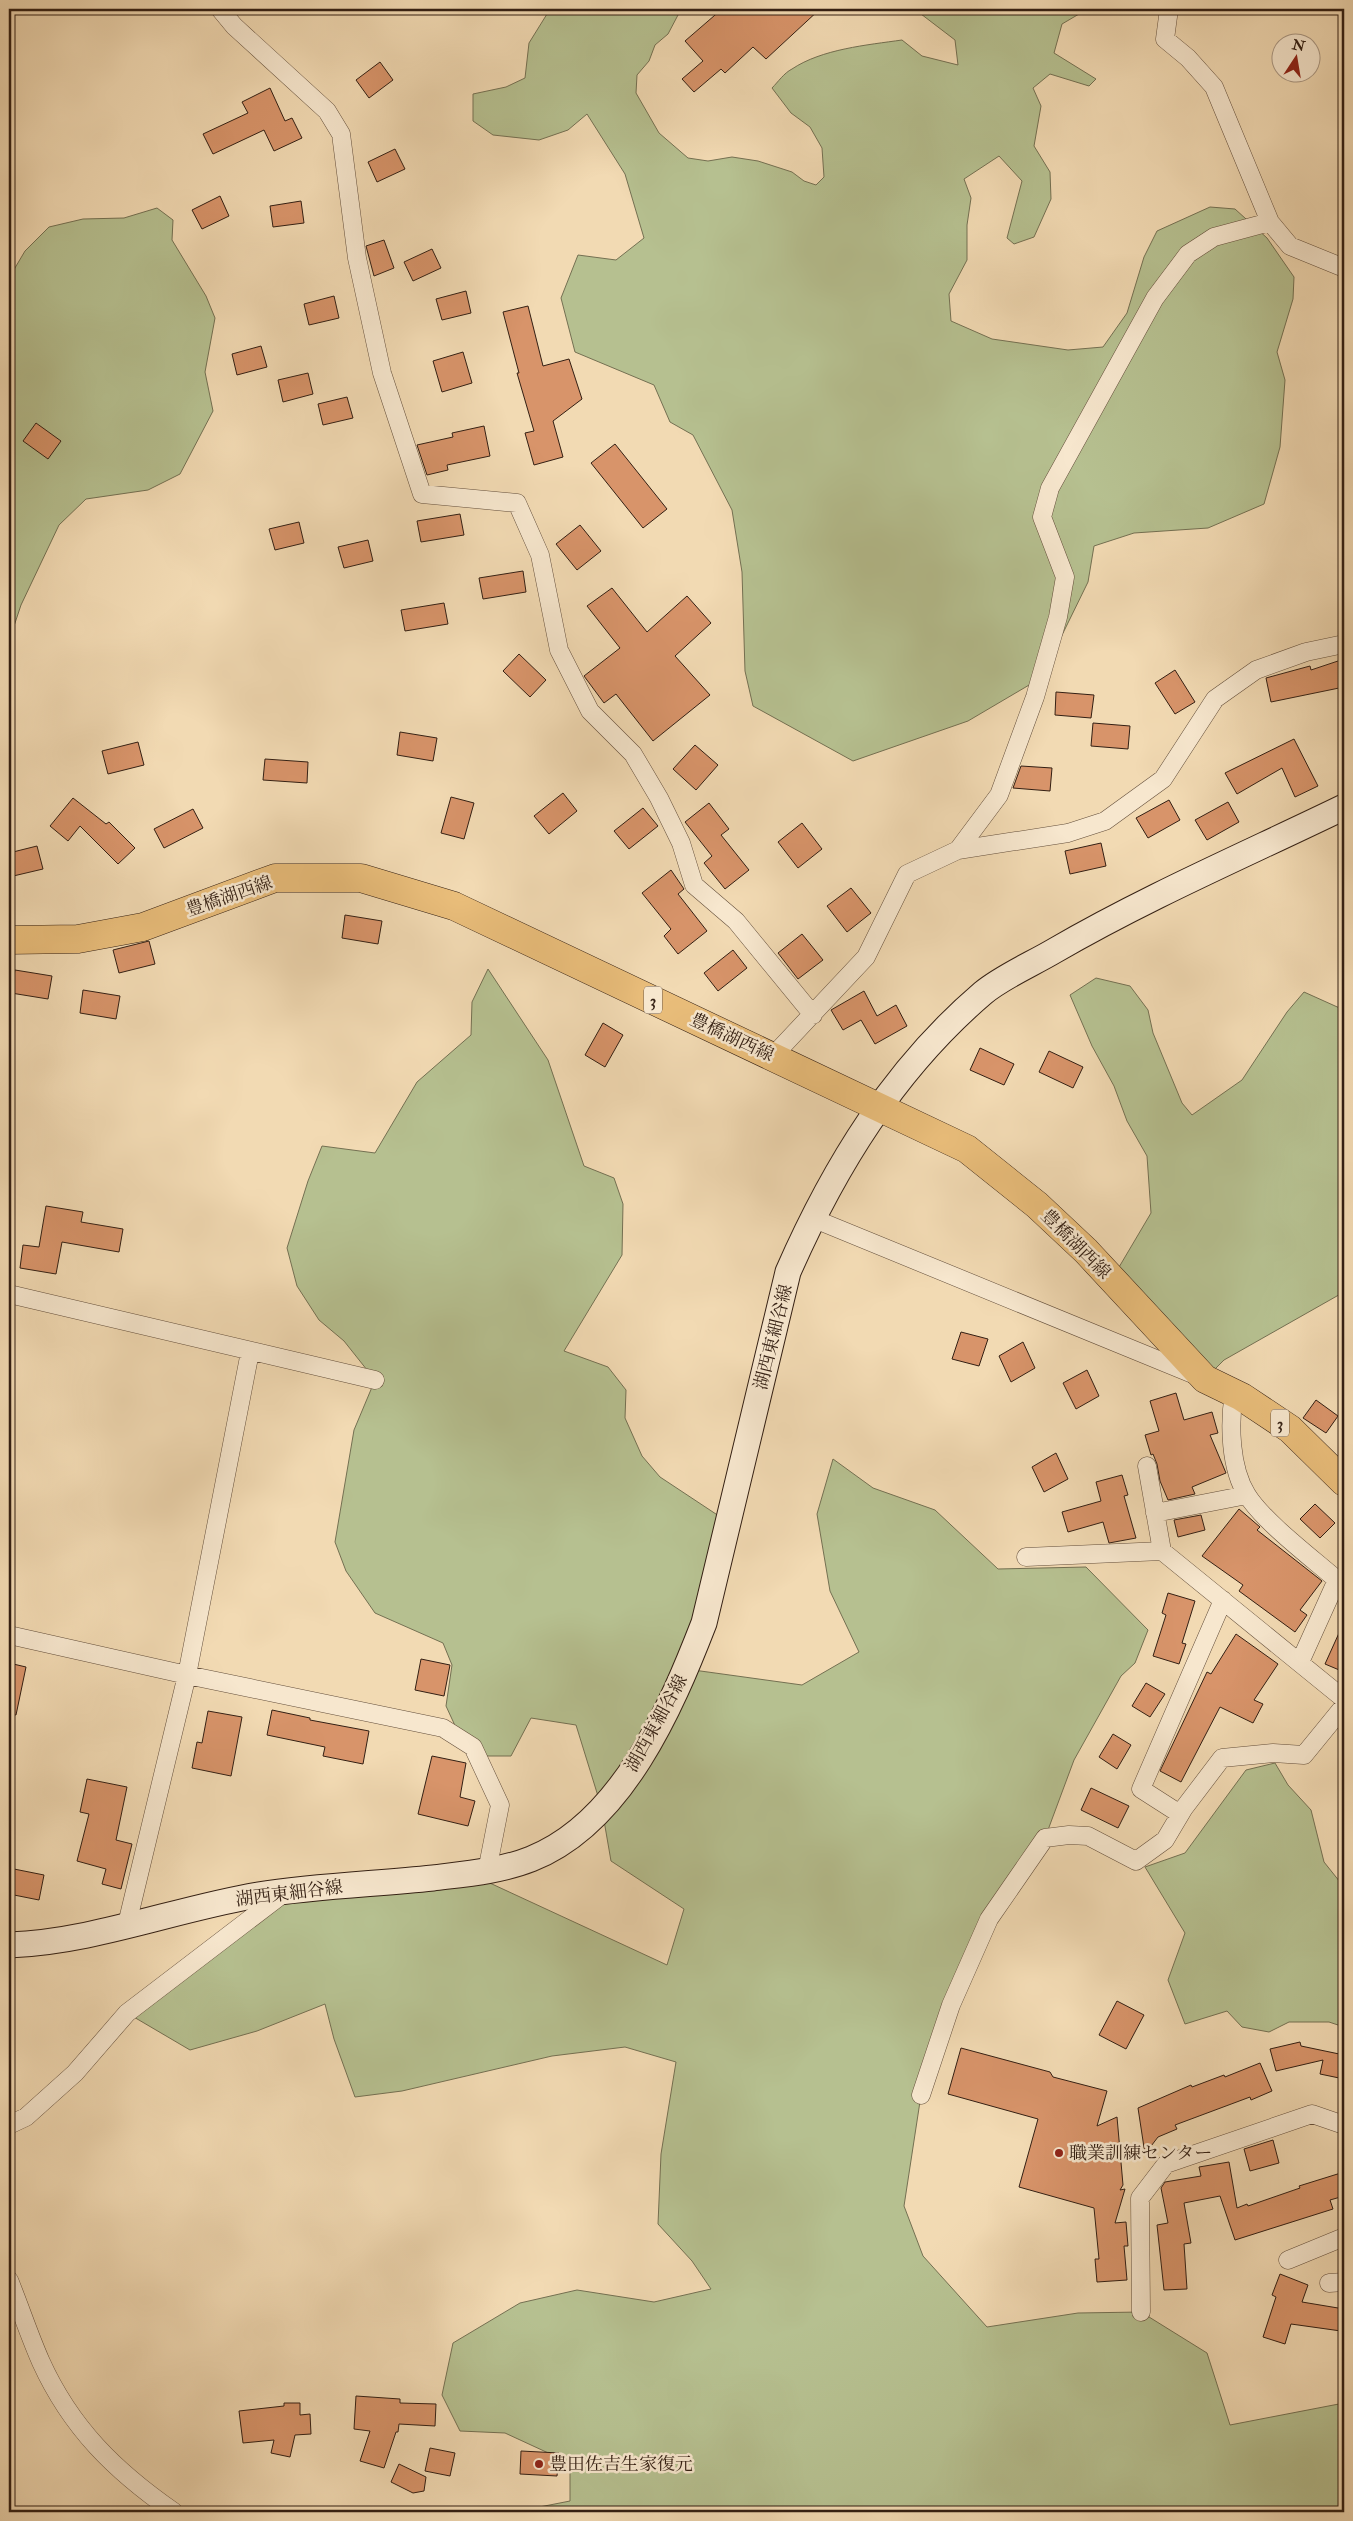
<svg xmlns="http://www.w3.org/2000/svg" width="1353" height="2521" font-family="'IM FELL Double Pica','Noto Serif JP',serif">
<style>
.green{fill:#b6c090;stroke:#747052}
.building{fill:#d8946a;stroke:#331f13}
.lines{fill:none;stroke-linecap:round;stroke-linejoin:round}
.street-casing{stroke:#634e3b;stroke-width:19}
.secondary-casing{stroke:#331f13;stroke-width:27}
.primary-casing{stroke:#331f13;stroke-width:29}
.street{stroke:#f7e7ce;stroke-width:18}
.secondary{stroke:#f7e7ce;stroke-width:25}
.primary{stroke:#e9bd7a;stroke-width:28}
.poi-dot{fill:#8f2418;stroke:#f7e7ce;stroke-width:2}
.labels{text-anchor:middle;stroke-width:5;stroke-linejoin:round;paint-order:stroke}
.shield{fill:#f7e7ce;stroke:#6e5b4b;stroke-width:1}
.shield-label{font-size:16px;font-weight:bold;fill:#331f13}
.street-label{font-size:18px;fill:#331f13;stroke:#f7e7ce}
.poi-label{font-size:18px;fill:#331f13;stroke:#f7e7ce;text-anchor:start}
</style>
<rect width="100%" height="100%" fill="#f2dab3"/>
<filter id="stains"><feTurbulence type="fractalNoise" baseFrequency=".004" numOctaves="4"/><feColorMatrix values="0 0 0 0 .2 0 0 0 0 .09 0 0 0 0 .02 0 0 0 .5 -.17"/></filter>
<radialGradient id="worn" r=".72"><stop offset=".6" stop-color="#630" stop-opacity="0"/><stop offset="1" stop-color="#630" stop-opacity=".3"/></radialGradient>
<path class="green" d="M547,9H677L678,15L668,34L655,45L649,61L637,75L636,93L659,133L688,158L708,161L732,157L758,161L792,172L804,181L816,185L824,177L822,148L810,127L791,113L772,88C778,82 784,73 792,69C822,49 867,45 902,40L922,56L958,65L955,40L921,14L919,9H1081L1079,14L1062,24L1054,53L1096,79L1089,86L1050,74L1033,88L1041,106L1034,146L1050,172L1051,199L1034,237L1014,244L1007,238L1022,181L999,156L964,179L971,198L967,225V260L949,294L951,321L992,339L1068,350L1103,347L1127,313L1144,257L1157,231L1210,207L1235,209L1267,238L1294,277L1293,299L1277,352L1285,380L1280,447L1264,504L1208,528L1134,533L1094,546L1088,582L1041,678L968,721L853,761L753,706L745,671L742,572L732,510L693,435L670,422L654,385L575,352L561,298L578,255L616,260L644,238L625,174L587,114L568,130L539,140L493,135L473,121V94L506,87L525,78L529,43L547,14Z
M157,208L173,220L172,240L206,296L215,318L205,372L213,411L180,474L148,490L86,499L59,525L21,605L9,641V278L25,251L49,227L83,219L124,218Z
M488,969L548,1060L584,1166L614,1178L623,1204L622,1255L564,1351L608,1367L626,1390L625,1418L642,1456L660,1477L728,1522L686,1669L802,1685L859,1652L830,1591L817,1514L833,1459L873,1488L935,1510L998,1569L1086,1567L1148,1630L1135,1663L1121,1676L1074,1760L1045,1838L1013,1883L921,2095L904,2206L923,2256L987,2327L1078,2313L1141,2312L1207,2353L1230,2425L1344,2403V2512H514L570,2501V2463L505,2433L460,2431L442,2395L453,2343L520,2303L577,2290L654,2302L711,2289L692,2261L658,2224L661,2154L676,2062L625,2047L552,2056L402,2091L355,2097L334,2039L325,2004L257,2031L190,2050L127,2013L286,1891L466,1872L667,1965L684,1909L611,1861L602,1809L576,1725L531,1718L511,1756H469L446,1706L452,1665L443,1643L375,1613L346,1571L335,1542L354,1430L375,1380L344,1341L319,1320L297,1286L287,1248L308,1181L322,1146L375,1153L417,1082L471,1035L472,1002Z
M1096,978L1130,986L1148,1010L1153,1033L1182,1103L1192,1115L1242,1080L1287,1012L1304,992L1344,1010V1292L1224,1360L1205,1379L1112,1279L1151,1213L1147,1156L1127,1121L1114,1086L1092,1046L1070,995Z
M1275,1763L1288,1785L1311,1810L1324,1862L1344,1887V2027L1329,2022H1289L1269,2032L1242,2027L1227,2011L1185,2024L1168,1980L1185,1933L1145,1867L1185,1853L1246,1770Z"/>
<path class="building" d="M722,9H820L766,59L753,47L725,73L721,69L694,92L682,79L703,61L685,41Z
M380,62L393,80L369,98L356,80Z
M270,88L285,121L292,118L302,138L274,151L264,130L213,154L203,134L248,113L242,102Z
M395,149L405,169L377,182L368,162Z
M220,196L229,216L202,229L192,210Z
M301,201L304,223L273,227L270,206Z
M384,240L394,268L374,276L366,246Z
M432,249L441,268L413,281L404,262Z
M466,291L471,313L442,320L436,299Z
M334,296L339,318L309,325L304,304Z
M528,306L543,366L569,359L582,399L553,421L563,457L534,465L525,433L534,431L517,373H519L503,312Z
M261,346L267,367L237,375L232,354Z
M463,352L472,383L442,392L433,361Z
M308,373L313,394L283,402L278,380Z
M347,397L353,418L323,425L318,404Z
M36,423L61,441L48,459L23,441Z
M484,426L490,456L447,465L448,470L427,475L417,445L453,437L452,433Z
M615,444L667,509L643,528L591,463Z
M460,514L464,535L421,542L417,521Z
M299,522L304,543L275,550L269,529Z
M580,525L601,551L577,570L556,544Z
M368,540L373,561L344,568L338,547Z
M523,571L526,592L483,599L479,578Z
M612,588L647,632L687,596L711,623L675,656L710,695L653,741L616,694L604,703L584,676L620,648L587,606Z
M444,603L448,624L405,631L401,610Z
M519,654L546,680L530,697L503,671Z
M1344,659V687L1271,702L1266,678L1310,666L1311,670Z
M1175,670L1195,702L1175,714L1155,683Z
M1056,692L1094,695L1091,718L1055,715Z
M1093,723L1130,726L1128,749L1091,746Z
M400,732L437,738L433,761L397,755Z
M1294,739L1318,786L1295,797L1282,768L1237,794L1225,773Z
M138,742L144,765L108,774L102,751Z
M695,745L718,765L696,790L673,769Z
M265,759L308,762L307,783L263,780Z
M1021,766L1052,768L1050,791L1013,788Z
M563,793L577,811L549,834L534,816Z
M451,797L474,803L464,839L441,833Z
M73,798L106,824L109,822L135,848L118,864L80,826L68,841L50,826Z
M1169,800L1180,820L1148,838L1136,818Z
M1228,802L1239,822L1207,840L1195,820Z
M709,803L729,829L721,835L749,870L725,889L704,863L712,856L685,822Z
M643,808L658,826L629,849L614,831Z
M193,809L203,828L164,848L154,829Z
M802,823L822,849L798,868L778,842Z
M1101,843L1106,866L1070,874L1065,851Z
M37,846L43,869L9,877V853Z
M671,870L684,889L678,894L707,931L678,954L664,936L671,929L642,893Z
M851,888L871,913L847,932L827,906Z
M345,915L382,921L378,944L342,938Z
M802,934L823,960L798,979L778,953Z
M149,941L155,964L119,973L113,950Z
M733,950L747,968L718,991L704,973Z
M15,970L52,976L48,999L11,993Z
M83,990L120,996L116,1019L80,1013Z
M864,991L877,1016L896,1005L907,1026L875,1044L861,1020L843,1030L831,1010Z
M603,1023L623,1035L605,1067L585,1055Z
M980,1048L1014,1064L1004,1085L970,1070Z
M1049,1051L1083,1067L1073,1088L1039,1072Z
M46,1206L83,1212L81,1222L123,1229L119,1252L62,1242L56,1274L20,1268L23,1245L39,1247Z
M961,1332L988,1339L979,1366L952,1359Z
M1023,1342L1035,1368L1011,1382L999,1356Z
M1087,1370L1099,1396L1076,1409L1063,1383Z
M1176,1393L1184,1420L1212,1412L1218,1433L1210,1435L1226,1473L1192,1487L1195,1494L1168,1500L1160,1481L1157,1464L1153,1454L1151,1455L1145,1435L1159,1431L1150,1401Z
M1316,1400L1338,1416L1326,1433L1303,1418Z
M1056,1453L1068,1479L1044,1492L1032,1467Z
M1122,1475L1128,1495L1124,1496L1136,1538L1109,1543L1103,1522L1068,1532L1062,1512L1101,1501L1096,1482Z
M1315,1504L1335,1523L1320,1538L1300,1519Z
M1239,1509L1260,1527L1257,1530L1322,1581L1300,1610L1307,1615L1295,1632L1239,1591L1243,1585L1202,1556Z
M1201,1515L1205,1530L1178,1537L1174,1520Z
M1168,1593L1195,1601L1182,1643L1186,1644L1179,1664L1153,1656L1166,1615L1162,1613Z
M1344,1622V1672L1325,1664Z
M1236,1634L1278,1664L1254,1700L1263,1704L1253,1723L1220,1707L1181,1782L1160,1771L1207,1672L1211,1674Z
M421,1659L450,1665L444,1696L415,1690Z
M9,1663L26,1667L16,1715L9,1714Z
M1146,1683L1165,1694L1150,1717L1132,1706Z
M272,1710L310,1718V1720L369,1731L363,1764L323,1756L325,1747L267,1735Z
M208,1711L242,1717L231,1776L192,1768L197,1742L202,1743Z
M1113,1734L1131,1745L1117,1769L1099,1757Z
M432,1756L466,1763L460,1797L475,1801L468,1826L418,1814Z
M87,1779L127,1787L116,1840L132,1844L121,1889L102,1884L106,1869L77,1861L89,1814L80,1812Z
M1091,1788L1129,1806L1118,1828L1081,1810Z
M9,1868L44,1875L39,1900L9,1894Z
M1117,2001L1144,2015L1126,2049L1099,2035Z
M1300,2042L1301,2046L1344,2055V2079L1320,2074L1323,2060L1276,2071L1270,2049Z
M961,2048L1050,2072L1053,2077L1107,2091L1097,2126L1117,2117L1123,2185L1120,2190L1125,2189L1115,2223L1126,2222L1128,2246H1124L1127,2280L1097,2282L1095,2259H1099L1094,2208L1019,2187L1038,2119L948,2094Z
M1260,2063L1272,2091L1251,2100L1250,2097L1175,2125L1177,2129L1158,2137L1145,2154L1138,2108L1191,2085L1192,2087L1224,2075L1225,2077Z
M1273,2140L1279,2163L1250,2171L1244,2149Z
M1229,2162L1237,2208L1247,2204L1248,2206L1300,2188L1299,2186L1344,2172V2196L1330,2200L1333,2209L1235,2240L1220,2196L1184,2203L1191,2243L1184,2244L1187,2289L1164,2290L1157,2225L1168,2223L1161,2188L1165,2182L1201,2176L1199,2167Z
M1280,2274L1308,2285L1302,2302L1344,2309L1341,2331L1291,2324L1285,2344L1263,2337L1276,2297L1272,2295Z
M356,2396L400,2399V2403L436,2404L435,2426L399,2424L398,2432H396L384,2468L360,2461L370,2431L354,2429Z
M284,2403H300V2415L310,2414L311,2434L295,2435L290,2457L271,2453L274,2440L243,2443L239,2411L284,2406Z
M430,2448L455,2453L450,2476L425,2471Z
M521,2451L559,2453L557,2476L520,2474Z
M399,2464L426,2477L424,2491L413,2493L391,2482Z"/>
<g class="lines">
<defs>
<path id="street" d="M220,9L234,26L327,111L341,134L357,258L382,373L422,494L517,503L540,555L559,650L590,711L633,754L659,798L681,843L694,885L736,921L813,1015
M1169,9L1165,39L1188,58L1214,87L1270,222L1290,246L1344,268
M958,850L999,795L1035,697L1058,617L1065,577L1042,517L1050,488L1155,298L1188,254L1214,237L1270,222
M773,1056L866,957L907,874L958,850L1068,833L1105,821L1163,779L1215,699L1256,670L1306,652L1344,644
M812,1218L1195,1375
M9,1294L375,1380
M1234,1393C1229,1424 1230,1468 1247,1495C1264,1522 1312,1558 1337,1580L1300,1662
M1147,1466L1162,1551
M1155,1513L1247,1495
M1026,1557L1162,1551L1344,1699
M9,1635L187,1675L443,1728L473,1747L500,1805L487,1871
M1180,1814L1141,1789L1223,1600
M127,1924L187,1675L250,1352
M921,2095L951,2005L989,1919L1045,1838L1069,1835L1088,1836L1136,1861L1165,1840L1184,1808L1222,1758L1273,1753L1304,1755L1344,1706
M9,2125L26,2117L75,2073L127,2013L284,1893
M1288,2260L1344,2237
M9,2280C20,2307 29,2335 41,2362C71,2428 115,2471 174,2512
M1329,2283L1344,2282
M1141,2312L1140,2198L1166,2164L1312,2114L1344,2125"/>
<path id="secondary" d="M9,1945C93,1942 175,1909 258,1895C316,1886 375,1884 433,1878C465,1874 501,1871 531,1859C622,1823 671,1708 704,1623L788,1272C834,1167 894,1069 983,993C1002,977 1032,964 1054,951C1147,897 1247,854 1344,807"/>
<path id="primary" d="M9,940L78,939L143,927L275,878H361L454,906L967,1149L1037,1205L1086,1251L1205,1379L1242,1397L1290,1429L1344,1482"/>
</defs>
<use href="#street" class="street-casing"/>
<use href="#secondary" class="secondary-casing"/>
<use href="#primary" class="primary-casing"/>
<use href="#street" class="street"/>
<use href="#secondary" class="secondary"/>
<use href="#primary" class="primary"/>
</g>
<g class="poi-dot">
<circle cx="1059" cy="2153" r="5"/>
<circle cx="539" cy="2464" r="5"/>
</g>
<g class="labels">
<g class="shield">
<rect x="644" y="986.5" width="18" height="27" rx="4"/>
<rect x="1271" y="1409.5" width="18" height="27" rx="4"/>
</g>
<g class="shield-label">
<text x="653" y="1006">3</text>
<text x="1280" y="1429">3</text>
</g>
<g class="street-label">
<text transform="translate(229 896) rotate(-19)" y="6">豊橋湖西線</text>
<text transform="translate(732 1037) rotate(25)" y="6">豊橋湖西線</text>
<text transform="translate(1076 1244) rotate(45)" y="6">豊橋湖西線</text>
<text transform="translate(773 1337) rotate(-76)" y="6">湖西東細谷線</text>
<text transform="translate(656 1723) rotate(-61)" y="6">湖西東細谷線</text>
<text transform="translate(289 1893) rotate(-7)" y="6">湖西東細谷線</text>
</g>
<g class="poi-label">
<text x="1069" y="2159">職業訓練センター</text>
<text x="549" y="2470">豊田佐吉生家復元</text>
</g>
</g>
<rect width="1353" height="2521" fill="none" stroke="#f2dab3" stroke-width="30"/>
<rect x="10" y="10" width="1333" height="2501" fill="none" stroke="#331f13" stroke-width="2.5"/>
<rect x="15" y="15" width="1323" height="2491" fill="none" stroke="#331f13"/>
<g transform="translate(1296 58) rotate(12)"><circle r="24" fill="#f7e7ce" stroke="#a99783"/>
<path d="M0-4L9 19L0 12L-9 19Z" fill="#8f2418"/>
<text y="-8" font-size="14" font-weight="bold" text-anchor="middle" fill="#331f13">N</text>
</g>
<rect width="100%" height="100%" filter="url(#stains)"/>
<rect width="100%" height="100%" fill="url(#worn)"/>
</svg>
